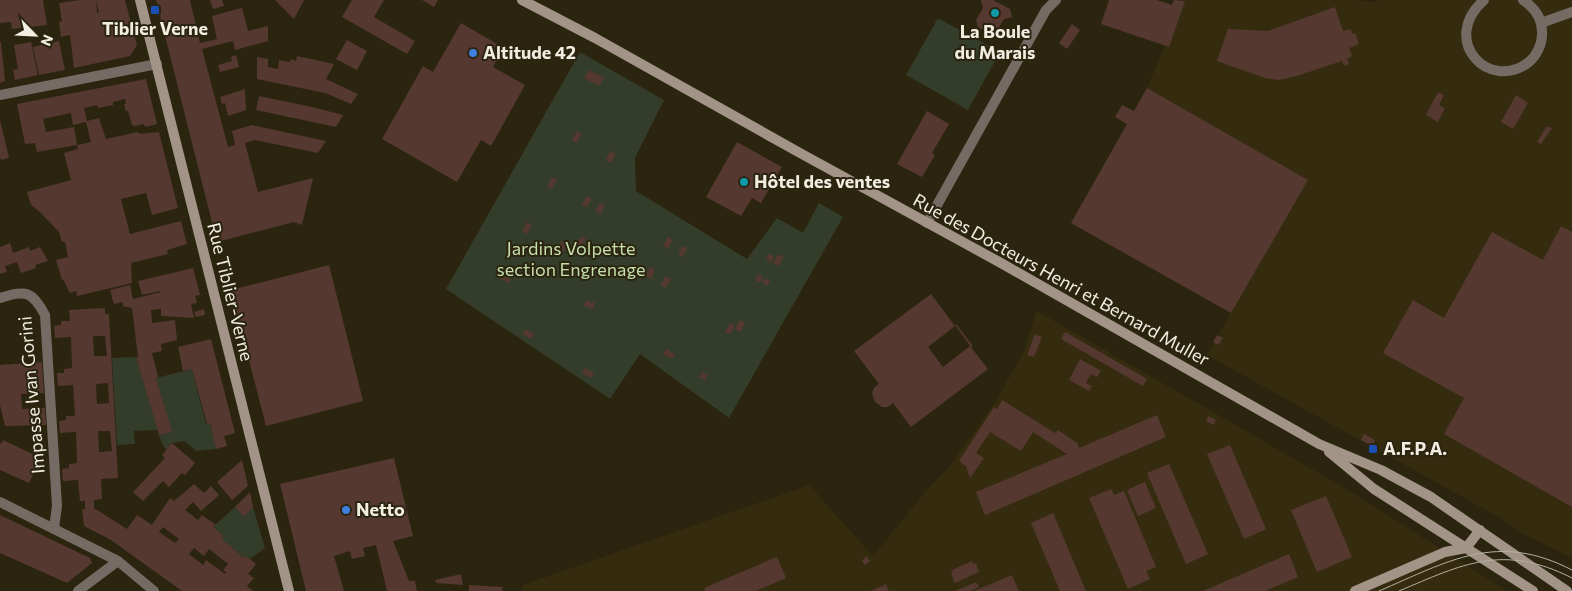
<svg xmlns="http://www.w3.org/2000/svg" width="1572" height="591" font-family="Commissioner,sans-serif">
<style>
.built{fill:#352c0f}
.green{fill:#333d2a}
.building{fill:#553930;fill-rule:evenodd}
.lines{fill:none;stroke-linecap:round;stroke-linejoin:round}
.minor{stroke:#746c64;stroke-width:10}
.secondary{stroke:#a29587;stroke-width:10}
.tram{stroke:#b5b0a1;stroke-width:1}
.transit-dot{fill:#1a4fb4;stroke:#2b240f;stroke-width:2}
.culture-dot{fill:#0f9aa8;stroke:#2b240f;stroke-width:2}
.shop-dot{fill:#3f7fe0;stroke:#2b240f;stroke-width:2}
.labels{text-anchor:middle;stroke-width:4;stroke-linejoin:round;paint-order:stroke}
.poi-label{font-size:18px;font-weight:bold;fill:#f1ede0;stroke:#2b240f;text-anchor:start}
.park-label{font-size:18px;fill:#c4deac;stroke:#2b240f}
.street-label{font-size:18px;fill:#f1ede0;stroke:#2b240f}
</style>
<rect width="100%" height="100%" fill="#2b240f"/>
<path class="built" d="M1184,0H1351L1376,2L1379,0H1572V558L1525,535L1497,516L1207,355L1307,180L1147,88Z
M1037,311L1345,488L1507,591H522L523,585L809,485L873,556L927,490L949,467L994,404L1023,353Z"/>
<path class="green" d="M938,18L1000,52L968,110L906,75Z
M580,52L664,100L635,158L636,191L747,259L777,218L803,233L819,203L843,217L729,418L640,354L610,399L446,289Z
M136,357L158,430L134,431L135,444L117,445L112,358Z
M192,369L206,424L210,423L216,449L196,451L184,441L172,443L166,450L162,444L159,435L171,432L156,378Z
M235,507L244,516L253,507L265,548L250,559L246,556L244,558L222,539L224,536L213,527Z"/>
<path class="building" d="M0,0H43L47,25L12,29L11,22L0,23Z
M80,0H96L97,13L99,12L96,0H125L137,45L130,56L74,68L70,35L61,37L59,22L62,21L59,3Z
M156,0H190L200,43L217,39L212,16L226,12L242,8L248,31L268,26V41L235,50L233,41L202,49L228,147L235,145L232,131L252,125L326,141L318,153L255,140L245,143L258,192L313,178L302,225L294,222L217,242Z
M210,0H222L224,6L213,9Z
M275,0H304L294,19Z
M352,0H384L374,17L415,41L407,54L342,17Z
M422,0H438L434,7Z
M981,0H993L1010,9L1012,17L1004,19L997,31L989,34L978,27L976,20L983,8Z
M1109,0H1157L1172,5L1174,0L1185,1L1169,47L1101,24Z
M1335,7L1343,31L1351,29L1352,34L1355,33L1359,44L1349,48L1352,56L1347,59L1349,64L1344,66L1342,61L1300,75L1279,80L1265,78L1217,61L1228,29L1268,31Z
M461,23L504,48L493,67L525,85L491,146L481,140L457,182L382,139L423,66L433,72Z
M1072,24L1080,30L1067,49L1059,43Z
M347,40L367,51L357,70L336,59Z
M59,41L65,70L39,75L33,47Z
M0,42H1L5,81L0,83Z
M31,42L38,75L15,80L13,70L18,69L14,45Z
M236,55L239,67L220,72L218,65L232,61L231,57Z
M297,56L334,64L326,79L358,94L351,104L325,93L257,79V57L268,59V67L278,69L279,60L290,62L291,59L296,61Z
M589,70L604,78L599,86L584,78Z
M146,79L157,124L145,127L144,124L135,126L132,125L128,111H126L124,104H126L125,99L113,102V105L98,108L97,105L84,108L87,121L99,118L106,139L138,132L140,134L159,132L178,208L152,215L146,193L121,199L130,234L181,221L187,244L167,250L168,254L131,263L132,283L77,296L76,291L70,293L63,279L62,280L56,260L68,257L65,242H62L59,232L40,212L31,205L27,192L71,180L64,153L78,149L77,145L91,142L86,122L73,125L71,113L43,119L46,132L74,127L77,145L37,152L35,143L25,144L17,104Z
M1147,88L1308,180L1231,313L1071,223L1127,124L1115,117L1122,105L1134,111Z
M245,89L246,110L228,116L225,103L222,104L220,97Z
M1438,92L1444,95L1439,105L1445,108L1438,122L1426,115Z
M1516,95L1528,103L1513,129L1501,122Z
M259,96L312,107L343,115L336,127L256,110Z
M927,111L949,124L932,153L935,155L922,177L897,164Z
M0,120L9,158L1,160L0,157Z
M1547,126L1552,128L1541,144L1537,142Z
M577,131L582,134L577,143L572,140Z
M737,142L782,167L761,203L752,198L741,216L706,197Z
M610,151L616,154L611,163L606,160Z
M552,177L557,180L552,189L547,186Z
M586,196L592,198L587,207L582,205Z
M600,203L605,205L601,214L595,211Z
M527,222L532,225L527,234L522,231Z
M1561,226L1572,232V507L1444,434L1464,398L1383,353L1413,300L1444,318L1492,232L1543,260Z
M581,236L586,239L581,247L576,245Z
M668,237L673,240L668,249L663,246Z
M562,241L567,243L563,252L557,250Z
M10,243L13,253L29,247L30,251L40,247L48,261L35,265L36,268L21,273L17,262L5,266L7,272L0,274V247Z
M682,246L687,248L683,257L678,254Z
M769,254L774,256L771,262L766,259Z
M778,254L783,257L779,266L773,263Z
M329,265L363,401L266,426L231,290Z
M650,267L655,270L651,279L645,276Z
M193,268L200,295L195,296L197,303L191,304L194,318L161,316V309L151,310L152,323L175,320L177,340L161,344L162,351L152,353L158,377L156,378L172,432L159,435L136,357H138L132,308L123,306V302L114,304L110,290L130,285L133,299L161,292L160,291L142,295L138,281Z
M501,274L511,277L509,283L500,279Z
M758,274L763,277L760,283L755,280Z
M665,276L671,279L666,288L661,285Z
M765,278L770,281L767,286L762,283Z
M931,294L955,326L928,347L943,367L970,346L988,369L911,427L893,403L888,407H882L875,402L872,393L874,388L879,384L854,351Z
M586,300L595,303L593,309L584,306Z
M105,308V314H109L118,478L101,479L102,499L94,500V509L97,510L127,529L137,515L152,525L170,498L174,501L194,484L204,493L211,486L219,495L201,511L193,502L185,510L198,520L202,515L216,525L213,527L224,536L222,539L244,558L246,556L256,564L248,574L254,578L247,586L253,591H182L111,540L84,526L82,509H85V501H80L78,480L63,481L62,469L69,468V464L77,463L76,432L60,433L59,421L66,420V416H75L73,385L58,386L57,373H64V369L72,368L71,337L55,338L54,326L61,325V321H70L69,310ZM93,336H105L107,356H94ZM108,383L109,403L97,404L96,384ZM98,431H110L112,451L99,452ZM163,527L179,539L175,543L159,532ZM194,548L204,556L209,549L228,564L223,570L226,572L225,574L206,560L203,565L189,554Z
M204,309L205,315L196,317L194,312Z
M740,320L745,323L741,332L735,329Z
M730,323L735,326L730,334L725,332Z
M956,324L973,346L971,347L955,325Z
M526,329L534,334L531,339L522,334Z
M1065,332L1147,379L1143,386L1061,339Z
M1035,334L1042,337L1034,357L1027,355Z
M1217,335L1223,338L1218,345L1213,342Z
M211,339L235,433L224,436L227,446L216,449L210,423L207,424L192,369L183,371L178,347Z
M666,349L675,354L672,359L663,354Z
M1080,359L1101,371L1097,377L1091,374L1086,383L1092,386L1089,391L1069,380Z
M42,362L44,393L21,394L22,409L45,408L46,425L5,426L0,405V365Z
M585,368L594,373L591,378L582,373Z
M703,372L708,375L705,380L699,377Z
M1002,400L1055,433L1058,430L1077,443L1079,448L1157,415L1166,437L985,515L976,492L1067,454L1033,432L1021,451L990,432L976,453L984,458L970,478L966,466L959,461L994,407L997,409Z
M1208,416L1216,420L1214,425L1206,421Z
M1364,434L1375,440L1372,446L1361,440Z
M3,440L41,458L29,483L0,470V443L1,444Z
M172,443L195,463L185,475L182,473L169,487L163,481L143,501L133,492L165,458L162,455Z
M1230,445L1266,529L1244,539L1207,454Z
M394,458L413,536L393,541L409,581H415L417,591H387L376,545L363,548L365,556L352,559L350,551L334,556L344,591H306L280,484Z
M242,460L248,486L232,500L217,482Z
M1169,464L1208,554L1186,564L1147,473Z
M1145,482L1156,508L1138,516L1127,490Z
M1111,489L1114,495L1124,491L1156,567L1146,571L1150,579L1128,589L1089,498Z
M250,492L253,507L244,517L235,507Z
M1326,496L1352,557L1317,572L1291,510Z
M1053,513L1086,591H1060L1031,523Z
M0,515L90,558L92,563L67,583L0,553Z
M1289,554L1298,577L1265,591H1203Z
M866,556L870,561L865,565L862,561Z
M777,557L786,578L756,591H705L704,588Z
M972,561L973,564L976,563L979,572L955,583L951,573L953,572L952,570Z
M461,574L463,585L436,583L435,580Z
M1012,575L1019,591H974Z
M976,582L979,587L970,591H955Z
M886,584L889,591H871Z
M469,585L503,587L502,591H469Z"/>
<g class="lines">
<path class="minor" d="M1484,0C1439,40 1489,93 1529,62C1536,56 1542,45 1542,35C1543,20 1535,8 1523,0
M1541,23L1572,12
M0,95L157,64
M927,223L1046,10L1056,0
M0,298C26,289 33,292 45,315L57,506L54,528
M0,502L118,561L154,591
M78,591L118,561"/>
<path class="secondary" d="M140,0L289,591
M522,0L595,38L800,153L1001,263L1319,444L1381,470L1431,497L1567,591
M1329,452L1374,489L1533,591
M1355,591L1445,552L1466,548L1480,530"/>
<path class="tram" d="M1379,591C1449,561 1497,531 1572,570
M1399,591C1463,564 1503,543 1572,578"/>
</g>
<g class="transit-dot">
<rect x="150" y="5" width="10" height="10" rx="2.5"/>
<rect x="1368" y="444" width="10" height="10" rx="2.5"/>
</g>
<g class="culture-dot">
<circle cx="995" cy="13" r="5"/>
<circle cx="744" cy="182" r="5"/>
</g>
<g class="shop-dot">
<circle cx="473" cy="53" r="5"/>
<circle cx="346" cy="510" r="5"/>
</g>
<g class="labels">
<g class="poi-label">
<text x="155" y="35" text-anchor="middle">Tiblier Verne</text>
<text x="995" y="38" text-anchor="middle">La Boule<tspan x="995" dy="21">du Marais</tspan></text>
<text x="483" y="59">Altitude 42</text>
<text x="754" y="188">Hôtel des ventes</text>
<text x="1383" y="455">A.F.P.A.</text>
<text x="356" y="516">Netto</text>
</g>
<g class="park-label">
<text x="571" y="255">Jardins Volpette<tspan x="571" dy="21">section Engrenage</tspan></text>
</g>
<g class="street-label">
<text transform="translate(1061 280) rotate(29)" y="6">Rue des Docteurs Henri et Bernard Muller</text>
<text transform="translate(230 292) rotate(76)" y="6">Rue Tiblier-Verne</text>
<text transform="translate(32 395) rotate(-95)" y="6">Impasse Ivan Gorini</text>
</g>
</g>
<g transform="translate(35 35) rotate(114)" stroke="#2b240f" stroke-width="4" paint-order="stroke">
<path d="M0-4L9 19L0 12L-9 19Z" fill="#f1ede0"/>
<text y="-8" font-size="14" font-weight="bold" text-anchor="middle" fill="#f1ede0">N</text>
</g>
</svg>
